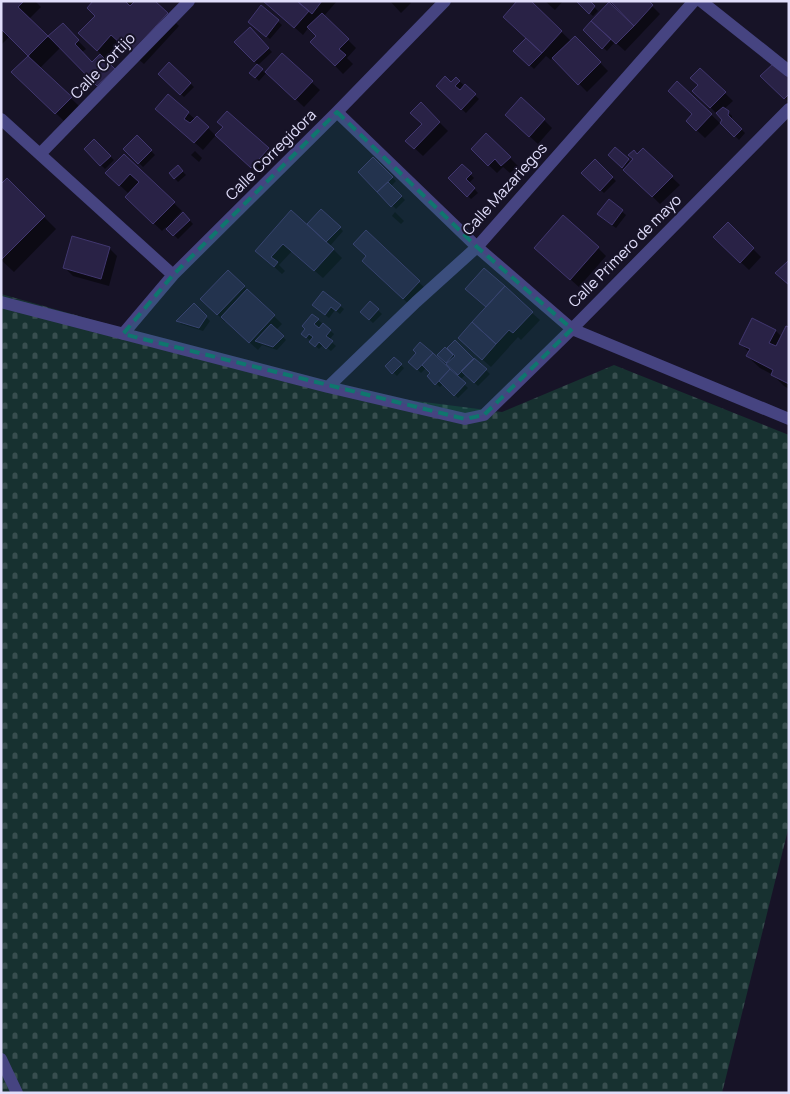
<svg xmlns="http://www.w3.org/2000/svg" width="790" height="1094" font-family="Manrope,sans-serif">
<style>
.cemetery{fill:url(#cemetery-stones)}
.shadow{fill:#0007}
.building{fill:#292246;stroke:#41376f}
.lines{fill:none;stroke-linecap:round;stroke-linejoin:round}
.minor{stroke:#464481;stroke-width:12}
.marked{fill:#0f766e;fill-opacity:0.2;stroke:#0f766e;stroke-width:4;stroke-dasharray:10 6;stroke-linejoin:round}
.labels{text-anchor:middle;stroke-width:4;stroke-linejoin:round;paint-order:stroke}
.street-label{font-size:15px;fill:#e1defb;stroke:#171327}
</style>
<defs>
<pattern id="cemetery-stones" width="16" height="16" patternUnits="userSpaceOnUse" patternTransform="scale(1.25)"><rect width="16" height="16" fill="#173130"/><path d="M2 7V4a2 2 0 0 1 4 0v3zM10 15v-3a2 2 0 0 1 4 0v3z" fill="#384e4f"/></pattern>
</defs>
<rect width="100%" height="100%" fill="#171327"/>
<path class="cemetery" d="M1,294L150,336L377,396L502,412L614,365L789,435V826L722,1093H1Z"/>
<path class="shadow" d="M1,1H35L41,7L29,19L48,38L63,25L86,49L82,52L92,63L101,54L92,45L96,16L95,1H153L179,26L144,64L124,47L110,62L106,59L105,60L106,94L60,48L40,68L79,106L64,121L13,72L30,56L10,36L1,45Z
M265,1H337L324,16L356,48L347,58L353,64L343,74L312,42L318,36L309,27L303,35Z
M390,1H409L411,3L401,13Z
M529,1L571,41L575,37L608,71L587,92L553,57L551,60L546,56L534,69L515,51L527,38Z
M545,1H563L555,10Z
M588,1L598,11L593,16L580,4Z
M611,1H647L660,14L625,51L615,42L607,51L584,30Z
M261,7L282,25L270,39L253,25Z
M250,29L272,52L257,66L265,73L282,55L320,90L304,107L267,72L259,81L251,73L258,65L236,42Z
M169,63L194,87L184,97L160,74Z
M700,69L733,101L724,109L732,116V120L745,133L739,140L722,123L724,121L694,91L699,85Z
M762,76L789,78V102Z
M456,78L479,99L466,113L437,86L451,83Z
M677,83L720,123L705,138L687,121L694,114Z
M168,96L195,119L197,117L216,136L224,127L219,122L227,112L276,157L260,175L216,135L203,150L157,109Z
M421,104L448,131L423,156L407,141L423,124Z
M544,120L552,128L538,144L515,123Z
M486,134L518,166L510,173L503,167L497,173L472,149Z
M137,137L155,155L143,167L125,149Z
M94,141L114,160L105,169L85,149Z
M615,148L631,163L643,150L680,185L660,204L610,155Z
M195,151L202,158L199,162L191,155Z
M124,155L182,211L173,220L175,221L183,213L193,224L178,239L166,227L162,231L126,197L129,194L107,173Z
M373,159L396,181L391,186L405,200L396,209L359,172Z
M595,161L616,181L604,193L583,173Z
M462,166L474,178L469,183L478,193L471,199L450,178Z
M178,167L186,175L178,182L170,173Z
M7,180L56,229L14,272L1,260Z
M609,201L626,215L616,228L602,218Z
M395,212L404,221L401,224L392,216Z
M728,224L761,257L749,270L715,237Z
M340,228L343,231L330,246L342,258L323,278L292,251L279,265L285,271L282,274L257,251L312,231L314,229Z
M366,232L427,290L411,306L371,269L367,257Z
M109,248L117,256L109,286L73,276L65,268Z
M598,248L606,256L579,287L544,256Z
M244,287L282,324L276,330L286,340L277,350L262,345L258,350L227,321L225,322L202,299Z
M370,303L382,314L373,323L361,312Z
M194,305L210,321L203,331L181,324L178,321Z
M340,306L344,309L340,314L335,310L329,318L317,308Z
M532,313L540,320L521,340L518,337L491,367L467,346Z
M752,319L776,331L782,337L789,329V389L784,386L773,375L760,368L747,356L749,352L740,343Z
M318,320L334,334L329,340L336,346L331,351L323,345L319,349L303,334Z
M455,341L490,374L478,386L466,374L460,380L468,388L458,398L443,384L440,387L428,376L431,373L426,368L421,373L410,362L418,353L420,344L446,367L448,364L439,355L446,350Z
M394,359L404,368L397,376L387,366Z"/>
<path class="building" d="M1,1H24L18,7L48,36L28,56L1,29Z
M93,1H125L130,6L135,1H155L168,13L131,53L111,35L97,51L78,33L95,16L87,8Z
M263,1H297L309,11L294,28Z
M297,1H322L312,14Z
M517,1H531L562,31L542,53L503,17Z
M576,1H590L595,6L589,14Z
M610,1H649L653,5L634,26Z
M609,2L634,26L616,44L591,21Z
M261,5L279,20L266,37L248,22Z
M322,13L349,39L339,49L346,55L335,66L310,42L316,36L307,27Z
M591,21L611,39L602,49L583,30Z
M63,23L79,40L75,44L92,62L100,54L115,69L97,86L48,36Z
M250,27L269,48L254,62L234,42Z
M575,36L601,62L578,85L552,58Z
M526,38L542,53L529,66L513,51Z
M282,53L313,81L295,100L265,72Z
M28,56L72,97L55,114L11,72Z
M169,62L191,83L180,95L158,74Z
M775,62L789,76V94L784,99L760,76Z
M257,64L263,69L255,78L249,73Z
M700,68L726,92L710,108L692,91L698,85L690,78Z
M445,76L451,82L456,77L460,81L455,86L460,90L465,84L476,94L461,110L436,86Z
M677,81L712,114L696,131L686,121L692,114L668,91Z
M168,94L189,112L184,119L190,123L197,116L209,127L194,143L155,109Z
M521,97L545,119L529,137L505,115Z
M421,102L440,122L414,149L405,141L422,124L410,113Z
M723,107L729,111L728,115L742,129L734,137L720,123L722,120L716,113Z
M227,111L269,148L251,168L215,135L223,127L217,122Z
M486,133L511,157L501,166L495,159L488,166L471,149Z
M137,135L152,150L138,164L123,149Z
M94,139L111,156L100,166L84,149Z
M615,147L629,159L622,168L608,155Z
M643,148L673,176L652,197L623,170L633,159L628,155L634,150L637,154Z
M124,154L175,202L153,224L125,197L139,182L130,174L119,186L105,173Z
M373,157L393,177L377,192L358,172Z
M595,159L613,177L600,191L581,173Z
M462,164L472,173L466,179L475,188L467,197L448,178Z
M178,165L183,171L174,179L169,173Z
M7,178L45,216L1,260V184Z
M388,182L402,196L391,207L377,192Z
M609,199L623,210L612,225L597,214Z
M321,209L341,227L326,242L307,224Z
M291,210L334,249L314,271L283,244L271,257L278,262L274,267L255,251Z
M183,212L190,220L173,236L166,229Z
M563,215L599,247L570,280L534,248Z
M728,222L754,248L740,263L713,237Z
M366,230L420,281L403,299L362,261L366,256L353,244Z
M72,236L110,247L101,279L63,268Z
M788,261L789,262V285L775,273Z
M484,268L505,286L486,307L465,289Z
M228,270L245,286L217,315L200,299Z
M505,286L533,312L513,333L509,330L496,344L472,322Z
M247,289L275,315L249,343L221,317Z
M323,291L341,305L336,311L331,307L325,315L312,305Z
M370,301L379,309L369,320L360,312Z
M194,303L207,316L199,328L176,321Z
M312,314L319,319L314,324L319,328L323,323L331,330L326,336L333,341L326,349L319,342L315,347L309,342L313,337L309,334L306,338L301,334L305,329L302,326Z
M752,318L776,330L769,343L776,346L786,326L789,327V384L771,375L773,370L746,356L750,349L739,344Z
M472,322L496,344L482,360L458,338Z
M271,324L284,336L273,347L255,341Z
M455,340L474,359L458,375L446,364L455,356L447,348Z
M420,342L433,353L417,370L408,362L416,353L413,350Z
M445,347L453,355L446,363L437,355Z
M433,353L450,369L435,385L427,376L430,373L422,365Z
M394,357L402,364L392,374L385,366Z
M474,358L487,369L474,383L461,371Z
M450,369L466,383L454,396L439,381Z"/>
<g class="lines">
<path class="minor" d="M701,1L789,71
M337,112L477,247L572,329L789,419
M1,119L173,275
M40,154L189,1
M1,302L328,387L465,419L484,415L572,329L789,109
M123,334L173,275L337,112L445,1
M328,387L416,302L477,247L694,1
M1,1059L17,1093"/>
</g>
<path class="marked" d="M337,112L477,247L572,329L484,415L465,419L123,334L173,275Z"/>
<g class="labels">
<g class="street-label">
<text transform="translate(103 66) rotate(-46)" y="5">Calle Cortijo</text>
<text transform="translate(271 155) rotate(-45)" y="5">Calle Corregidora</text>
<text transform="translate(505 189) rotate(-48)" y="5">Calle Mazariegos</text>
<text transform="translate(625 251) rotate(-45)" y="5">Calle Primero de mayo</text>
</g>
</g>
<rect width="790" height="1094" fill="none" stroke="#e1defb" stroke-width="5"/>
</svg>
